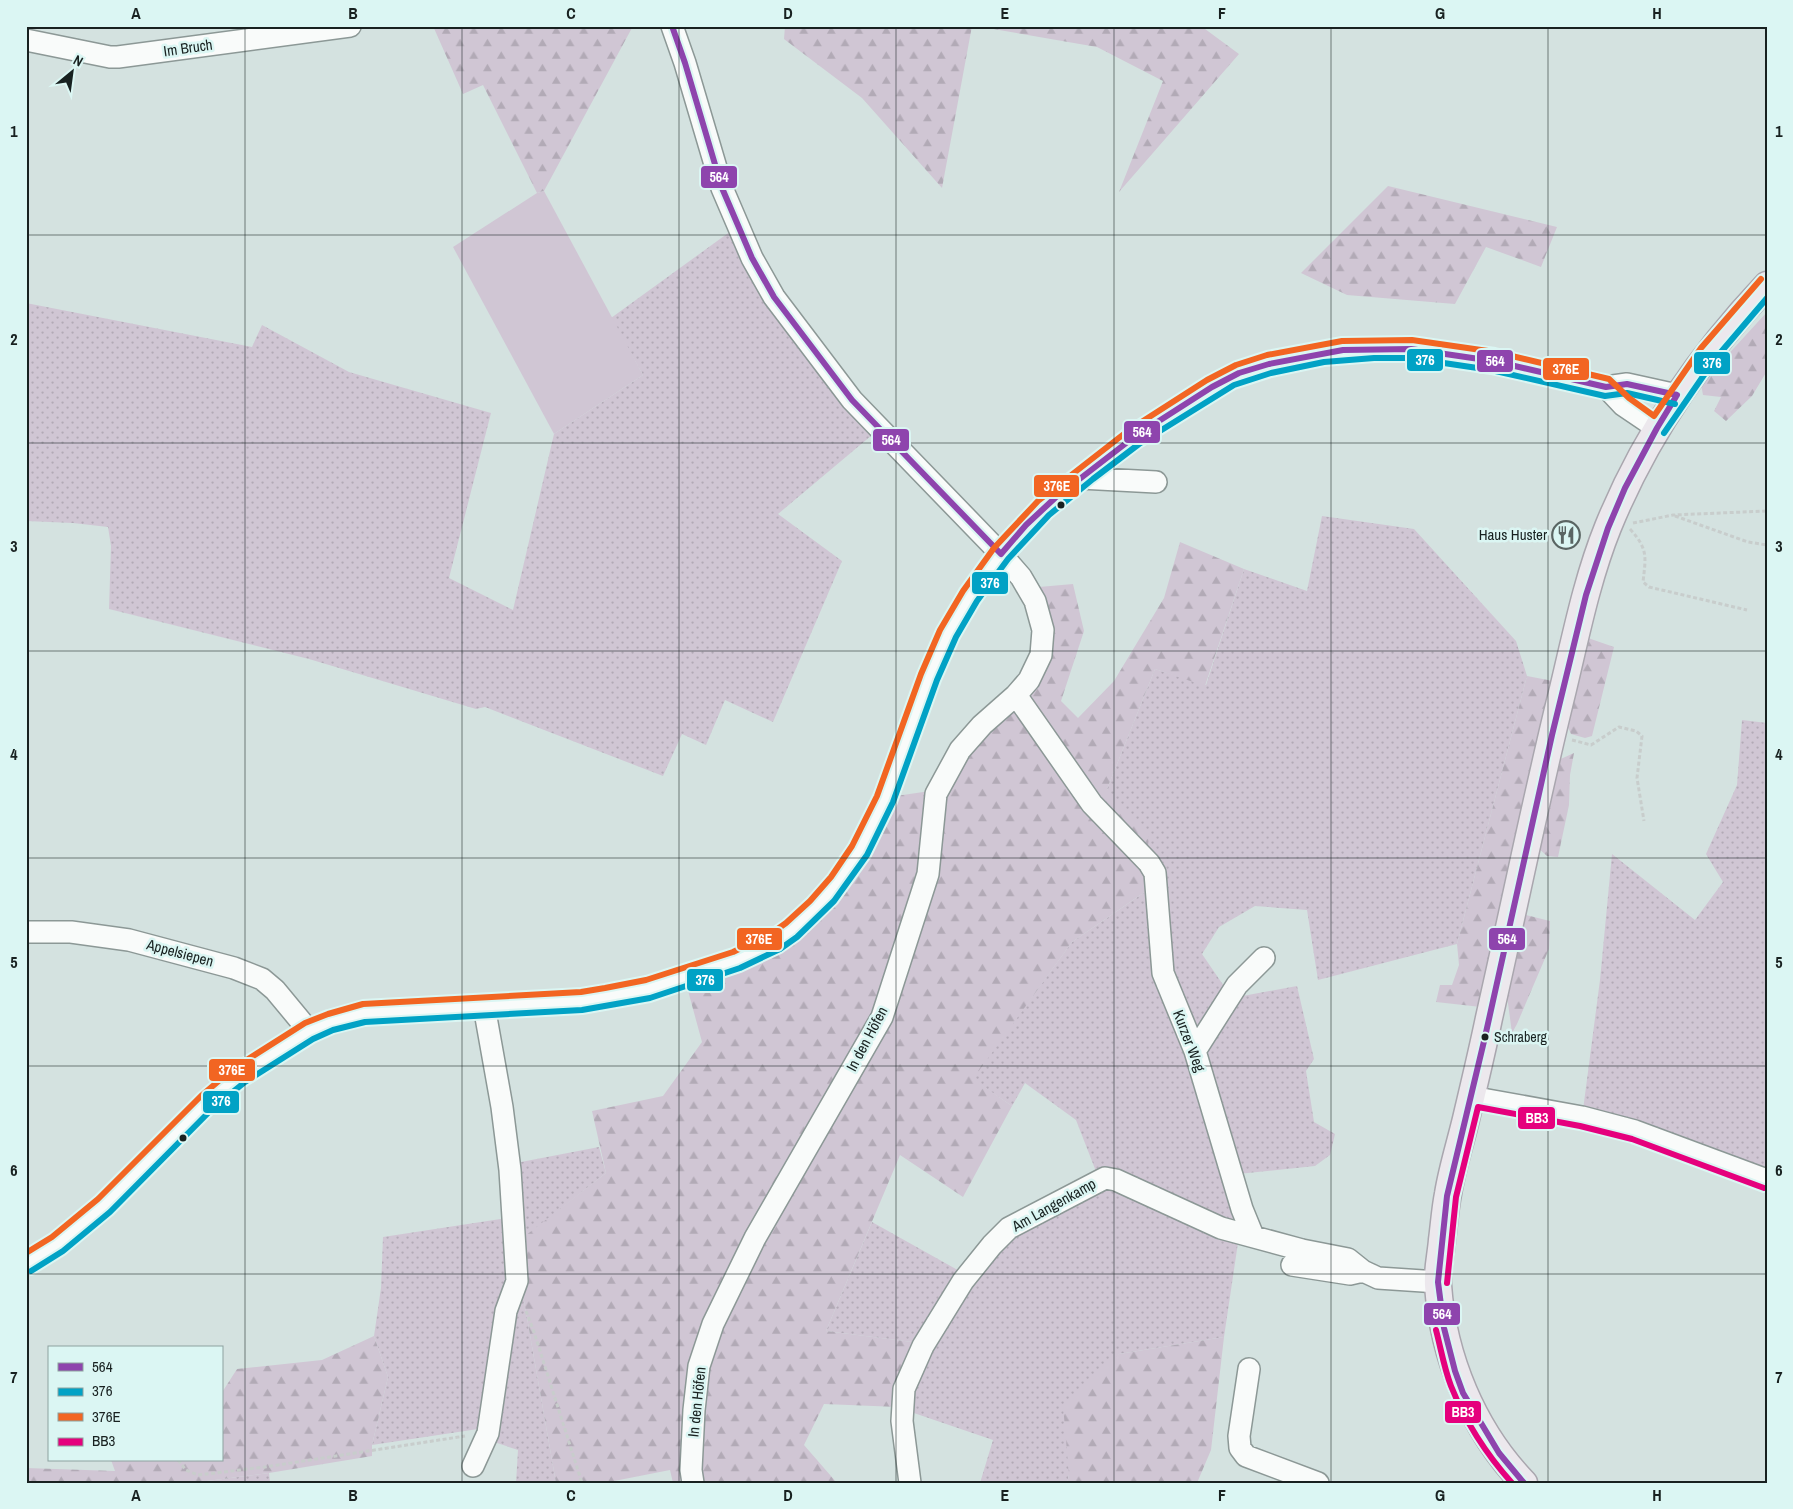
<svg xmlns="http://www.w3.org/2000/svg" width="1793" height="1509" font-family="'Archivo Narrow',sans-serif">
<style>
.grass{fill:url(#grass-dots)}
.forest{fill:url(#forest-firs)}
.green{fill:#d0c6d4}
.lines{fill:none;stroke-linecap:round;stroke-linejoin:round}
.minor-casing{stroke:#8c9896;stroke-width:24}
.major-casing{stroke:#a9a6ae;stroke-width:29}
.path{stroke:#c8cdcc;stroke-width:3;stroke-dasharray:4 2.5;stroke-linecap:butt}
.minor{stroke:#f9fbfa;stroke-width:21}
.major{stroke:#ece8ed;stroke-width:26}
.bus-1-casing{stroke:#dbf6f3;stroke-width:10}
.bus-2-casing{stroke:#dbf6f3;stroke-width:10}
.bus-3-casing{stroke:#dbf6f3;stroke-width:10}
.bus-4-casing{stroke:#dbf6f3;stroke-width:10}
.bus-1{stroke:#8e44ad;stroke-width:6}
.bus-2{stroke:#01a2c5;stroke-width:6}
.bus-3{stroke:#f26522;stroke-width:6}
.bus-4{stroke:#e5007d;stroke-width:6}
.grid{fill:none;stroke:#182120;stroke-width:1;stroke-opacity:0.55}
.bus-dot{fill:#182120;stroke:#dbf6f3;stroke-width:2}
.labels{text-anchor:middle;stroke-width:5;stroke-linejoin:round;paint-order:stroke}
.bus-label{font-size:14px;fill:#182120;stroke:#dbf6f3;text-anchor:start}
.street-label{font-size:15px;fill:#182120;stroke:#dbf6f3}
.poi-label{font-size:15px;fill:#182120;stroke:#dbf6f3;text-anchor:end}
.line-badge{stroke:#dbf6f3;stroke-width:2}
.badge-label{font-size:14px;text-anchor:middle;font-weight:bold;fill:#fff}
.neatline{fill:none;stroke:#182120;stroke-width:2}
.grid-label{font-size:16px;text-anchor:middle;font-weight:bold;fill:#182120}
</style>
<defs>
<pattern id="grass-dots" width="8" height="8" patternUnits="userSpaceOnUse" patternTransform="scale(1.25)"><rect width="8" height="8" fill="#d0c6d4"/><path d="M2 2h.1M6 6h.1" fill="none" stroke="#b2aab6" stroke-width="1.8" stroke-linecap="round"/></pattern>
<pattern id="forest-firs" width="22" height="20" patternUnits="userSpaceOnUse" patternTransform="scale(1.25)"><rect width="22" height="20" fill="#d0c6d4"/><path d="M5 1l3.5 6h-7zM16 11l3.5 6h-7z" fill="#b2aab6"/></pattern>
</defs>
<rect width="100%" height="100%" fill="#d4e2e0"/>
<path class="grass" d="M731,231L872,435L778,514L842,561L773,722L725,700L706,745L682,734L663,776L485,707L476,709L309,659L109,609L111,546L108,527L73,523L26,521V303L252,347L262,325L349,372L491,413L449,578L513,610L554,434L643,375L611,318Z
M1322,516L1414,529L1516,641L1527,676L1457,944L1318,980L1307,910L1255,906L1219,927L1202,954L1228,992L1196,1043L1168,974L1161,885L1107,789L1155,669L1206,685L1244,569L1307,591Z
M1742,720L1767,723V1170L1583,1110L1600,980L1612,854L1695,920L1723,882L1706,854L1737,785Z
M1152,887L1179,1030L1244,1230L1097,1174L1076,1120L1025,1083L1012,1106L972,1079L1072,942Z
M1297,986L1314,1059L1306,1071L1314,1122L1335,1134L1330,1155L1315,1166L1238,1174L1200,1052L1232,998Z
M599,1147L606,1173L525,1237L523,1295L556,1483H516L518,1450L491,1441L478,1429L372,1445L388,1377L374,1336L381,1288L383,1237L507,1218L505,1165Z
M1098,1184L1239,1236L1224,1337L1119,1354L1069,1475L1067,1483H980L993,1440L908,1411V1390L972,1280L1013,1232Z
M872,1222L963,1273L920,1343L826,1331Z
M269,1473L270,1483H191Z"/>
<path class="forest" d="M433,26H633L544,191L537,193L483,85L463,94Z
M785,26H972L942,188L862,98L784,39Z
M976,26H1201L1239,54L1119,192L1163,81L1097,47Z
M1388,186L1557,227L1541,267L1486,247L1455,304L1347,295L1301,273Z
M1767,312V371L1752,396L1726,421L1714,411L1721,397L1703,395L1701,384Z
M1180,542L1244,569L1205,686L1155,669L1107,789L1149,837L1147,854L1152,887L1072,942L973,1079L1012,1106L963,1197L900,1155L826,1331L920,1343L898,1407L824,1404L804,1445L837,1483H673L670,1470L604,1483H556L523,1295L525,1236L606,1173L592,1111L663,1096L702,1042L687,987L763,958L896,796L930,791L965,753L1052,633L1046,600L1039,587L1073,584L1084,631L1061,701L1078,718L1114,681L1164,598Z
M1588,638L1614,647L1592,736L1585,738L1571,734L1566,723Z
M1527,676L1553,681L1481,1007L1436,1002L1440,985H1452L1459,965L1457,944Z
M1574,753L1570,775L1569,805L1558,857L1547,856L1537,847L1554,762Z
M1522,914L1550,921L1549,949L1517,1024L1512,1033L1505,981Z
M374,1336L388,1377L372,1445V1456L269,1473L191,1483H26V1468L115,1471L111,1460H221V1394L237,1369L322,1360Z
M1224,1337L1211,1450L1197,1483H1067L1069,1475L1063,1405L1119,1354Z"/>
<path class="green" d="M544,191L643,375L554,434L453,247L537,193Z"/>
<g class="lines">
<defs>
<path id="minor" d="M672,26L685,63L722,188L752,258L774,297L852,400L1001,554L1021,577L1035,601L1043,630L1041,655L1029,680L1016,695L982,725L960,750L936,794L928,874L882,1017L755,1238L713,1324L699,1366L694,1410L691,1470L693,1483
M26,40L110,57H118L350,26
M1606,387L1623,405L1657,428
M1080,478L1156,482
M1016,695L1092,804L1149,863L1155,873L1163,973L1195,1051L1242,1209L1253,1236
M26,932H71L129,940L234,968L262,979L275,990L309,1031
M1195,1051L1237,985L1264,958
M1471,1097L1582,1117L1635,1131L1767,1180
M26,1264L57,1244L104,1205L207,1102L240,1075L309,1031L330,1022L364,1013L582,1001L607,997L648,989L736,960L776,941L792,930L827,896L850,866L860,850L885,799L929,677L948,633L970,596L1001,554L1026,525L1043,508L1088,472L1134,437L1230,377L1250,369L1269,364L1323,353L1374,349H1411L1493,361L1606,387L1627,384L1677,395
M1292,1265L1350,1274L1363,1271
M1249,1369L1239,1436L1240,1448L1246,1456L1318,1483
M473,1466L488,1433L506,1311L517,1281L510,1170L502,1107L484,1006
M910,1483L902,1421L904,1389L923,1346L963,1281L992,1245L1009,1228L1105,1178L1116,1180L1221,1228L1302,1250L1348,1259L1363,1271L1378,1278L1438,1282"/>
<path id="major" d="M1524,1483C1473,1430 1443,1357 1438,1285C1437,1270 1441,1254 1442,1240C1444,1225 1445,1209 1448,1194C1452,1169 1460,1144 1466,1119C1474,1085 1482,1052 1489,1018C1514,908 1536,798 1563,689C1576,635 1587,579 1608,527C1645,436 1700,356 1767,285"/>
</defs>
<use href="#minor" class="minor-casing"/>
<use href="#major" class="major-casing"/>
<path class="path" d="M1675,516L1748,542L1767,545
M1633,523L1673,515L1767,511
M1630,529C1648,549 1646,556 1643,582L1649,587L1747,610
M1572,740L1591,745L1619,727L1636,731L1642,736L1637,778L1644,821
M526,1311L534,1332L582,1483
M178,1460L186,1470L198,1475L265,1467L465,1436"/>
<use href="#minor" class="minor"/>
<use href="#major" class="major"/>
<defs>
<path id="bus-1" d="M672,26L685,63L722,188L752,258L774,297L852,400L1001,554
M1001,554L1026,525L1055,498L1134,437L1212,387L1239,373L1269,364L1343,350L1411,349L1493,361L1606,387L1627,384L1677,395
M1524,1483L1499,1453L1463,1393L1455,1371L1444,1328L1438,1282L1447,1196L1485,1037L1552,735L1586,595L1608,528L1625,488L1657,428L1677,395"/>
<path id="bus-2" d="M1664,433L1715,359L1767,298
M31,1271L63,1251L110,1212L213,1108L245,1082L313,1039L333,1030L365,1022L582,1010L650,998L740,968L780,949L797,937L834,901L867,855L893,802L937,680L956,637L977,601L1008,559L1049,515L1093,479L1139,444L1234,385L1271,373L1324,362L1374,358H1410L1491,370L1605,396L1627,393L1675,404"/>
<path id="bus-3" d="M26,1253L52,1237L98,1199L201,1096L234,1068L305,1023L328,1014L363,1004L581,992L605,988L646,980L733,952L772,933L786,923L810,901L831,877L852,846L877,796L921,674L940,630L963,591L994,548L1038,501L1129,430L1207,380L1236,365L1267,355L1342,341L1412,340L1495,352L1609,379L1629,398L1654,416L1701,348L1761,279"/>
<path id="bus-4" d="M1447,1283L1456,1197L1478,1107L1580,1126L1632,1139L1764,1188
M1436,1330C1441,1349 1444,1368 1451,1386C1465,1421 1487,1455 1512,1483"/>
</defs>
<use href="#bus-1" class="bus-1-casing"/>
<use href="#bus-2" class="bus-2-casing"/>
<use href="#bus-3" class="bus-3-casing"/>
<use href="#bus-4" class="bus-4-casing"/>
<use href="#bus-1" class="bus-1"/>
<use href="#bus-2" class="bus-2"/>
<use href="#bus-3" class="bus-3"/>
<use href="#bus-4" class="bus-4"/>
</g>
<path class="grid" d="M245,26V1483M462,26V1483M679,26V1483M896,26V1483M1114,26V1483M1331,26V1483M1548,26V1483M26,235H1767M26,443H1767M26,651H1767M26,858H1767M26,1066H1767M26,1274H1767"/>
<defs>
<symbol id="restaurant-ring" viewBox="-11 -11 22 22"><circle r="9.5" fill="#dbf6f3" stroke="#5a6563" stroke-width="1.5"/><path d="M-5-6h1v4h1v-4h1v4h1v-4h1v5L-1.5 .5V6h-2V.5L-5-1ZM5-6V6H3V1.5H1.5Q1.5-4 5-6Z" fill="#5a6563"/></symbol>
</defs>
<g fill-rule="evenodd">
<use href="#restaurant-ring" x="1550" y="519" width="32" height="32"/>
</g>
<g class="bus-dot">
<circle cx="1061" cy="505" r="4.5"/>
<circle cx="1485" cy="1037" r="4.5"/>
<circle cx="183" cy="1138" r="4.5"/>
</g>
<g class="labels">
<g class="bus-label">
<text x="1494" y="1042">Schraberg</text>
</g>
<g class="street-label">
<text transform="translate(188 48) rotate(-8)" y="5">Im Bruch</text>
<text transform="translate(180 953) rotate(15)" y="5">Appelsiepen</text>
<text transform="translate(867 1039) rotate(-62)" y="5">In den Höfen</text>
<text transform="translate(1189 1041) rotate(69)" y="5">Kurzer Weg</text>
<text transform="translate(1054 1205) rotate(-29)" y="5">Am Langenkamp</text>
<text transform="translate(697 1402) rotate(-84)" y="5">In den Höfen</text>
</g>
<g class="poi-label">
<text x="1547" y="540">Haus Huster</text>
</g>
</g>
<g class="line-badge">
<rect x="700" y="165" width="38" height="24" rx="5" fill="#8e44ad"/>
<rect x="1406" y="348" width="38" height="24" rx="5" fill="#01a2c5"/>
<rect x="1476" y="349" width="38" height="24" rx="5" fill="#8e44ad"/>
<rect x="1693" y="351" width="38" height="24" rx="5" fill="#01a2c5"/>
<rect x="1542" y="357" width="48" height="24" rx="5" fill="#f26522"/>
<rect x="1123" y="420" width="38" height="24" rx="5" fill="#8e44ad"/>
<rect x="872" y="428" width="38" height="24" rx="5" fill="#8e44ad"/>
<rect x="1033" y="474" width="47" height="24" rx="5" fill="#f26522"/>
<rect x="971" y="571" width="38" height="24" rx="5" fill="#01a2c5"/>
<rect x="1488" y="927" width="38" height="24" rx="5" fill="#8e44ad"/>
<rect x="736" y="927" width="47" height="24" rx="5" fill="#f26522"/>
<rect x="686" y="968" width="38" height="24" rx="5" fill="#01a2c5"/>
<rect x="208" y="1058" width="48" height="24" rx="5" fill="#f26522"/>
<rect x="202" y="1090" width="38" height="24" rx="5" fill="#01a2c5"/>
<rect x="1517" y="1106" width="39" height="24" rx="5" fill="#e5007d"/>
<rect x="1423" y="1302" width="38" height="24" rx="5" fill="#8e44ad"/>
<rect x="1444" y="1400" width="38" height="24" rx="5" fill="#e5007d"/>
</g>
<g class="badge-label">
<text x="719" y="182">564</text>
<text x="1425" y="365">376</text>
<text x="1495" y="366">564</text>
<text x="1712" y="368">376</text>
<text x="1566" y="374">376E</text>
<text x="1142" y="437">564</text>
<text x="891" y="445">564</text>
<text x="1057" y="491">376E</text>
<text x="990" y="588">376</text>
<text x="1507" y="944">564</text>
<text x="759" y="944">376E</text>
<text x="705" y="985">376</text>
<text x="232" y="1075">376E</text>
<text x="221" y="1106">376</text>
<text x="1537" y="1123">BB3</text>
<text x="1442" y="1319">564</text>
<text x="1463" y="1417">BB3</text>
</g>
<rect width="1793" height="1509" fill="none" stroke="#dbf6f3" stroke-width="55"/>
<rect x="48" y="1346" width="175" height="115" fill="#dbf6f3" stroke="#8da19f"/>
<rect x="58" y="1363" width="25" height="8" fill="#8e44ad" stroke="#8da19f"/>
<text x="92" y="1372" font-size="15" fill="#182120">564</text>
<rect x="58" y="1388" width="25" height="8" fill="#01a2c5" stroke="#8da19f"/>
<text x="92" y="1396" font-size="15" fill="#182120">376</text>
<rect x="58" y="1413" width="25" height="8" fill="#f26522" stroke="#8da19f"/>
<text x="92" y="1422" font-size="15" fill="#182120">376E</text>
<rect x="58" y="1438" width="25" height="8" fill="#e5007d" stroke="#8da19f"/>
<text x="92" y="1446" font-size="15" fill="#182120">BB3</text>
<g transform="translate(72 72) rotate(29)" stroke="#dbf6f3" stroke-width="4" paint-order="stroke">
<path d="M0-4L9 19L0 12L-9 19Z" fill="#182120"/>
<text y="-8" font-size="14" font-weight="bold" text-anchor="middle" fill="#182120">N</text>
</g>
<rect x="28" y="28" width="1738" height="1454" class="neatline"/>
<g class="grid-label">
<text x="136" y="19">A</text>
<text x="353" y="19">B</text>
<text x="571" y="19">C</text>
<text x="788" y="19">D</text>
<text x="1005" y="19">E</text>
<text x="1222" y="19">F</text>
<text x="1440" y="19">G</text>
<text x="1657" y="19">H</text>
<text x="14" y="137">1</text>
<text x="1779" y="137">1</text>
<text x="14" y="345">2</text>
<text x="1779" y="345">2</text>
<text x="14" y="552">3</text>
<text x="1779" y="552">3</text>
<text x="14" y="760">4</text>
<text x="1779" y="760">4</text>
<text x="14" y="968">5</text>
<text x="1779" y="968">5</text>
<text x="14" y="1176">6</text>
<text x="1779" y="1176">6</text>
<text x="14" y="1383">7</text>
<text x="1779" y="1383">7</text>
<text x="136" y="1501">A</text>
<text x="353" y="1501">B</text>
<text x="571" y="1501">C</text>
<text x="788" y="1501">D</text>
<text x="1005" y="1501">E</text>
<text x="1222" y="1501">F</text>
<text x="1440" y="1501">G</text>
<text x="1657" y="1501">H</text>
</g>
</svg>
